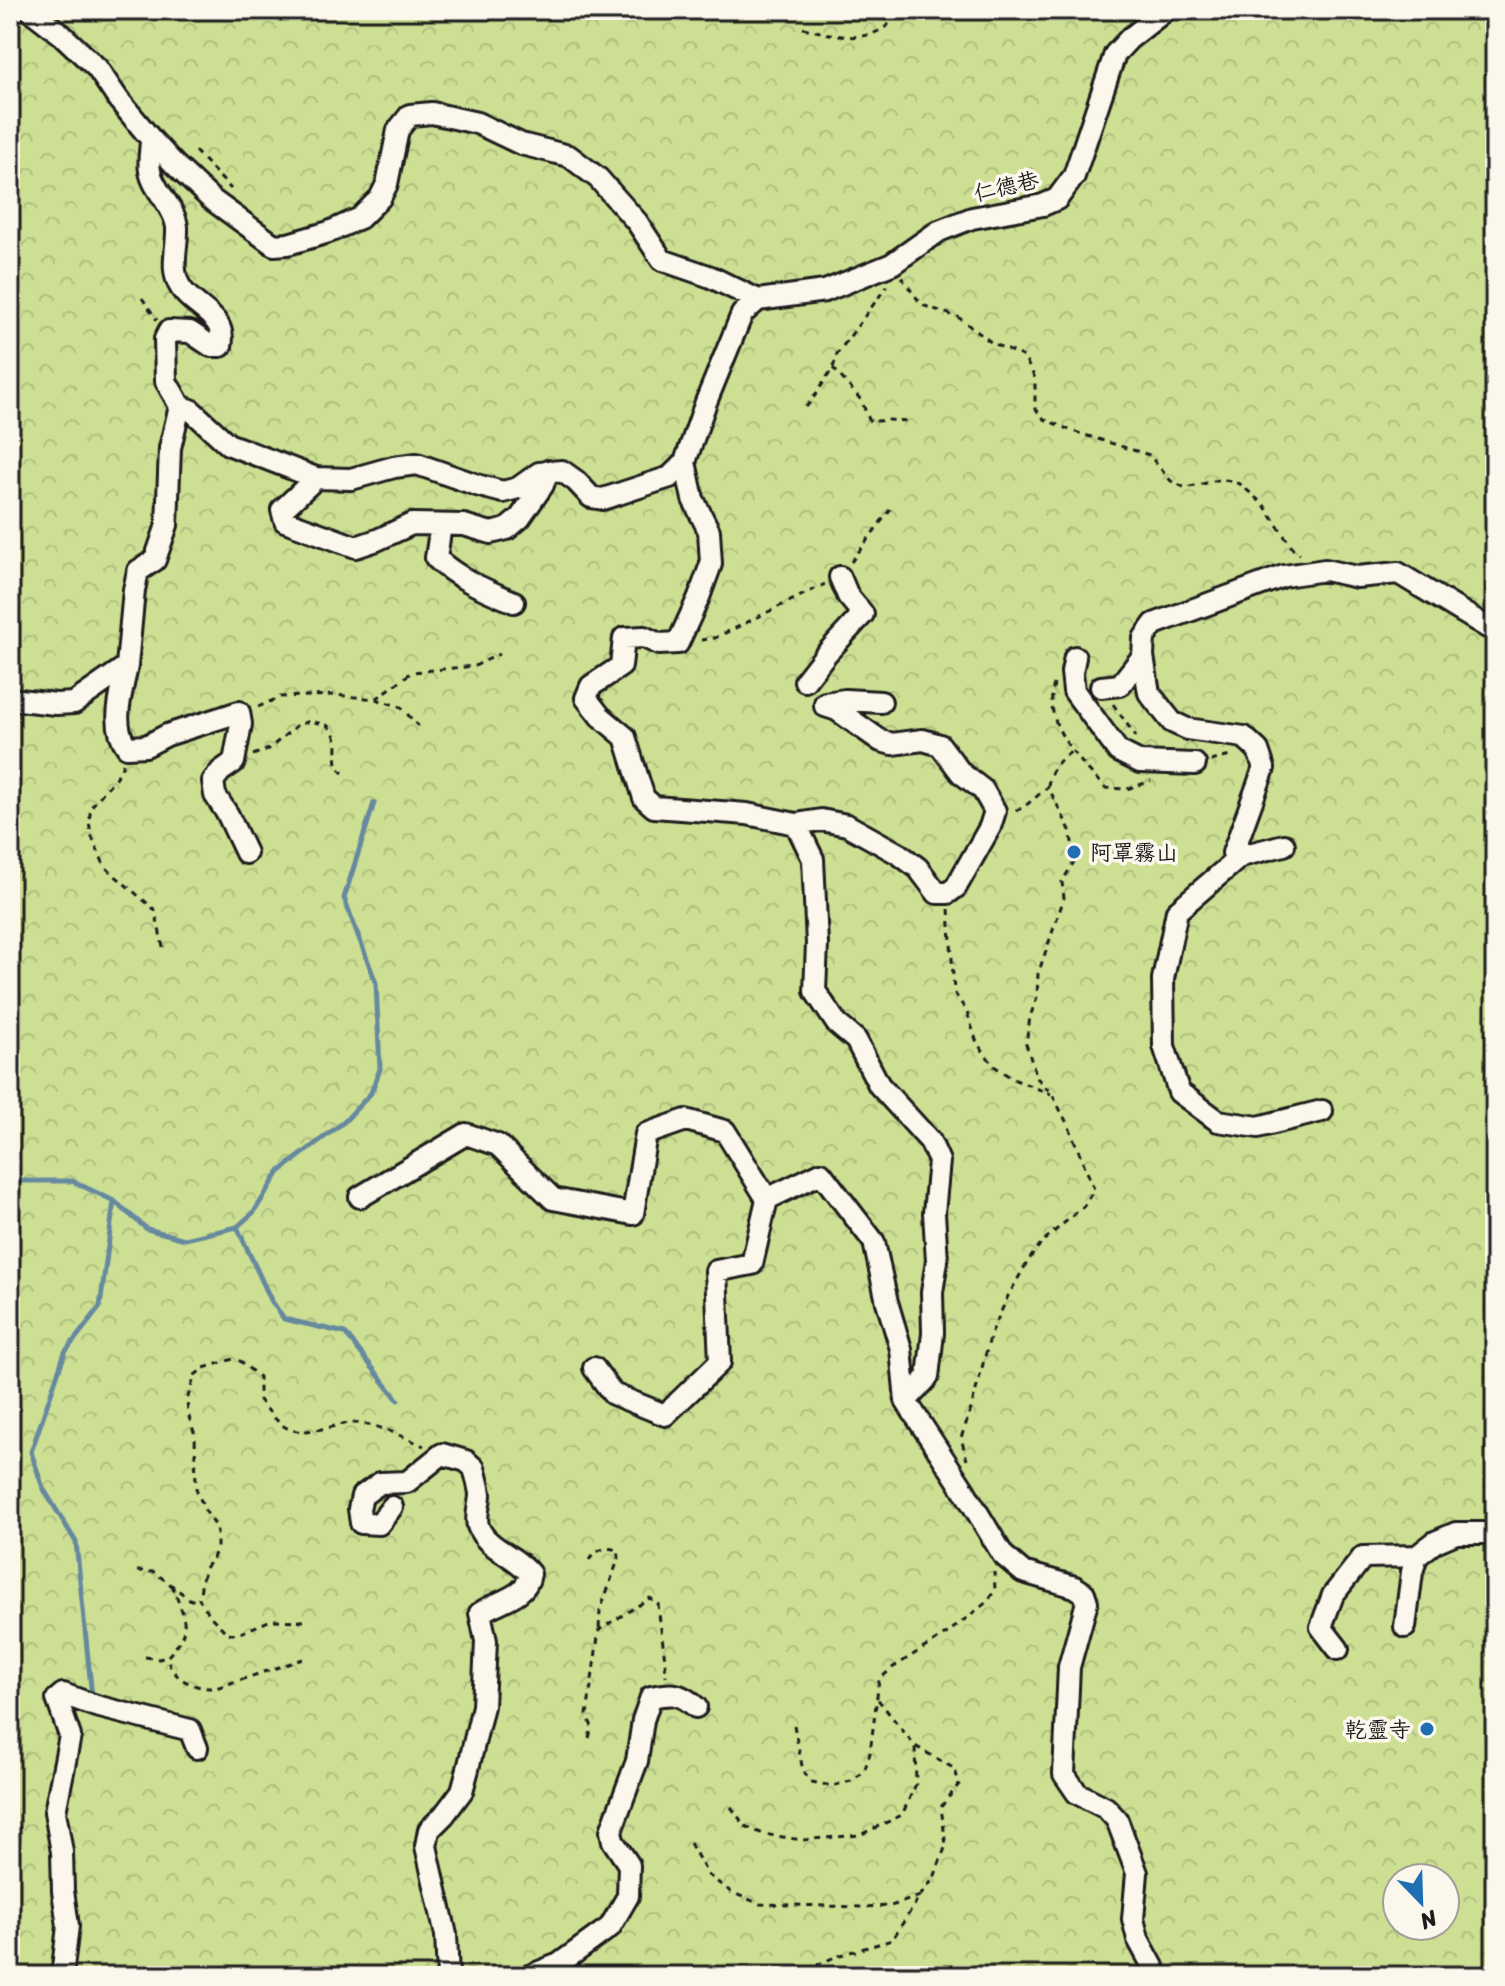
<svg xmlns="http://www.w3.org/2000/svg" width="1505" height="1986" font-family="Sriracha,'LXGW WenKai TC',sans-serif">
<style>
.forest{fill:url(#forest-crowns);stroke:#747e58;stroke-width:2;fill-rule:evenodd}
.lines{fill:none;stroke-linecap:round;stroke-linejoin:round}
.stream{stroke:#66899f;stroke-width:5}
.minor-casing{stroke:#1c1c1c;stroke-width:26}
.path{stroke:#1c1c1c;stroke-width:3;stroke-dasharray:6 6;stroke-linecap:butt}
.minor{stroke:#fbf7ec;stroke-width:20}
.poi-dot{fill:#1f6fb2;stroke:#fbf7ec;stroke-width:3}
.labels{text-anchor:middle;stroke-width:7;stroke-linejoin:round;paint-order:stroke}
.street-label{font-size:22px;fill:#1c1c1c;stroke:#fbf7ec}
.poi-label{font-size:22px;fill:#1c1c1c;stroke:#fbf7ec;text-anchor:start}
</style>
<defs>
<pattern id="forest-crowns" width="20" height="18" patternUnits="userSpaceOnUse" patternTransform="scale(2)"><rect width="20" height="18" fill="#cddf93"/><path d="M2 6a3 3 0 1 1 6 0M12 15a3 3 0 1 1 6 0" fill="none" stroke="#afbf7e"/></pattern>
</defs>
<rect width="100%" height="100%" fill="#f6e6d4"/>
<filter id="ink" filterUnits="userSpaceOnUse"><feTurbulence type="fractalNoise" baseFrequency=".0125" numOctaves="2"/><feDisplacementMap in="SourceGraphic" scale="16" xChannelSelector="R" yChannelSelector="G"/><feConvolveMatrix kernelMatrix="1 2 1 2 8 2 1 2 1" color-interpolation-filters="sRGB"/></filter>
<g filter="url(#ink)">
<path class="forest" d="M10,10H1495V1976H10ZM1397,1878H1445V1926H1397Z"/>
<g class="lines">
<path class="stream" d="M10,1181H72L114,1201L147,1229L185,1239L237,1227L254,1212L279,1172L345,1121L371,1093L380,1069L376,983L344,898L374,803
M237,1227L271,1300L284,1319L345,1333L398,1400
M92,1697L76,1542L43,1488L31,1452L65,1352L100,1307L114,1201"/>
<defs>
<path id="minor" d="M30,10L61,34L97,68L118,99L151,139C151,149 148,161 150,171C153,190 175,207 177,227C178,247 169,270 181,288C193,308 228,316 221,346H211L190,332L169,331L165,339L166,381L180,406L191,410L228,444L316,478L351,479L394,467L417,464L480,486L503,492L518,488L539,473L562,471L576,481L591,497L603,499L670,477L685,462
M151,139L175,165L211,199L274,245L288,244L329,232L360,218L380,198L387,184L398,130L410,115L432,113L477,123L521,144L569,156L598,178L637,222L662,260L711,277L758,300
M758,300L742,314L706,402L685,462L693,499L709,531L711,564L699,597L678,643L659,644L644,637L624,638L621,666L591,686L586,698L600,716L625,737L644,798L654,807L747,814L796,824L813,859L817,944L815,991L837,1024L856,1040L879,1085L930,1141L939,1161L934,1213L937,1261L932,1292L933,1333L928,1377L906,1401
M758,300L825,291L892,264L939,231L972,218L1043,205L1057,199L1074,176L1115,54L1129,39L1166,10
M316,478L282,510L285,521L356,547L377,540L412,524L464,525L491,533L507,529L520,518L543,485L548,471
M441,525L436,558C458,579 486,590 514,602
M1075,657L1072,672L1074,691L1118,751L1140,762L1195,764
M127,666C122,693 110,724 127,747L146,746L167,735L239,712L241,724L234,762L221,771L213,781L215,795L228,815L246,853
M805,681L826,654L863,614L848,596L840,577
M1101,687L1120,685L1143,656
M10,699L56,704L74,703L127,666L134,590L138,571L155,560L167,525L170,448L180,406
M796,824L821,820L847,825L899,854L918,868L937,893H948L956,887L990,827L995,811L983,790L961,773L940,745L923,740L892,744L881,741L837,710L825,706V703L845,700L881,702
M1284,845L1241,856L1233,853L1264,768L1258,750L1244,737L1187,729L1172,722L1149,693L1143,656L1144,638L1154,624L1284,576L1325,570L1357,577L1398,573L1487,627L1495,629
M1241,856L1177,911L1163,979L1164,1046L1179,1092L1218,1121L1258,1127L1322,1111
M360,1197L466,1134L498,1145L553,1199L633,1214L646,1134L686,1120L725,1131L767,1199
M594,1368L613,1394L665,1415L720,1362L716,1271L752,1264L767,1199L821,1173L874,1242L887,1302L901,1349L906,1401L962,1487L1003,1555L1023,1572L1075,1587L1084,1593L1087,1602L1069,1667L1064,1774L1077,1793L1106,1808L1117,1820L1137,1873L1133,1919L1138,1939L1158,1976
M392,1507L379,1524L361,1523L359,1509L362,1496L380,1483L407,1482L442,1454L466,1461L474,1468C476,1476 479,1485 480,1494C480,1505 475,1515 478,1526C486,1549 516,1555 530,1574C526,1598 498,1600 480,1613L486,1641L483,1706L468,1769L462,1791L444,1815L429,1830L426,1846L446,1935L448,1976
M1405,1627L1412,1572L1417,1556L1435,1542L1456,1533H1495
M1338,1649L1321,1627L1333,1595L1363,1557L1417,1556
M62,1976L68,1926L63,1891L62,1852L55,1812L70,1736L57,1699L63,1694L96,1706L190,1730L197,1748
M529,1976L559,1964L610,1927L628,1896L629,1865L613,1841L611,1831L637,1761L643,1720L651,1697C672,1693 679,1692 696,1707"/>
</defs>
<use href="#minor" class="minor-casing"/>
<path class="path" d="M803,28C830,34 859,44 884,28C890,24 896,16 901,10
M195,151L231,189
M901,277L922,305L958,317L992,343L1024,357L1035,378V408L1044,419L1072,431L1149,455L1171,481L1186,488L1222,479L1240,484L1264,505L1293,549L1300,554
M142,298L157,320
M833,368L861,400L870,422L885,420L911,421
M806,407L812,400L833,368L837,354L887,286
M851,562L892,507
M701,640L715,638L825,584
M1054,684C1042,726 1080,760 1105,788L1127,789L1151,781
M376,699L412,672L475,666L499,654
M1113,704L1136,737
M258,707L280,697L335,695L376,699L401,707L418,726
M253,755L269,749L297,725L310,721L327,725C330,729 334,732 335,737C341,752 329,765 347,776
M1211,761L1234,755
M123,763L120,772L91,807L89,821L91,835L105,867L155,910L164,952
M1048,786C1050,769 1058,761 1072,751
M949,909L954,992L967,1012L977,1043L994,1066L1013,1079L1051,1094
M967,1460L961,1438L971,1409L991,1334L1008,1296L1028,1261L1042,1242L1084,1206L1094,1189L1069,1127L1052,1094L1037,1078L1026,1044L1030,1017L1037,997L1038,974L1064,898L1062,882L1075,860L1070,830L1048,787L1024,807L1013,812
M589,1560C596,1550 607,1545 618,1551L619,1557L600,1611L599,1630
M137,1571L154,1572L191,1600L199,1599
M172,1585C184,1618 194,1629 167,1657C172,1680 195,1689 216,1688L306,1658
M304,1621L271,1620L238,1634L227,1633L212,1618L199,1599L204,1569L213,1558L217,1548V1528L204,1509L196,1488L195,1435L188,1414L187,1400L195,1375L204,1368L233,1359L240,1361L259,1377V1400C285,1430 286,1436 327,1428C335,1426 344,1423 352,1423C373,1422 404,1437 424,1446
M145,1657L159,1659L167,1657
M794,1725L803,1771L812,1782L832,1786L851,1781L864,1772L870,1753L879,1680L892,1668L946,1634L987,1602L995,1590L994,1572
M589,1738L592,1727L587,1715L599,1630L650,1598L658,1603C660,1628 665,1651 666,1676
M731,1807L745,1826L763,1834L802,1840L860,1835L902,1815L916,1784L915,1746
M690,1843L708,1875L731,1892L760,1904L860,1907L891,1906L920,1896
M814,1976L815,1966L837,1956L892,1940L920,1896L934,1878L946,1845L941,1807L959,1784L955,1769L915,1746L876,1697"/>
<use href="#minor" class="minor"/>
</g>
</g>
<g class="poi-dot">
<circle cx="1074" cy="852" r="8"/>
<circle cx="1427" cy="1729" r="8"/>
</g>
<g class="labels">
<g class="street-label">
<text transform="translate(1006 186) rotate(-13)" y="8">仁德巷</text>
</g>
<g class="poi-label">
<text x="1090" y="860">阿罩霧山</text>
<text x="1411" y="1737" text-anchor="end">乾靈寺</text>
</g>
</g>
<rect width="1505" height="1986" fill="none" stroke="#fbf7ec" stroke-width="40"/>
<rect x="20" y="20" width="1465" height="1946" fill="none" stroke="#1c1c1c" stroke-width="3" filter="url(#ink)"/>
<g transform="translate(1421 1902) rotate(157)"><circle r="38" fill="#fbf7ec" stroke="#a29f99" stroke-width="2"/>
<path d="M0-6L14 30L0 20L-14 30Z" fill="#1f6fb2"/>
<text y="-12" font-size="22" font-weight="bold" text-anchor="middle" fill="#1c1c1c">N</text>
</g>
</svg>
